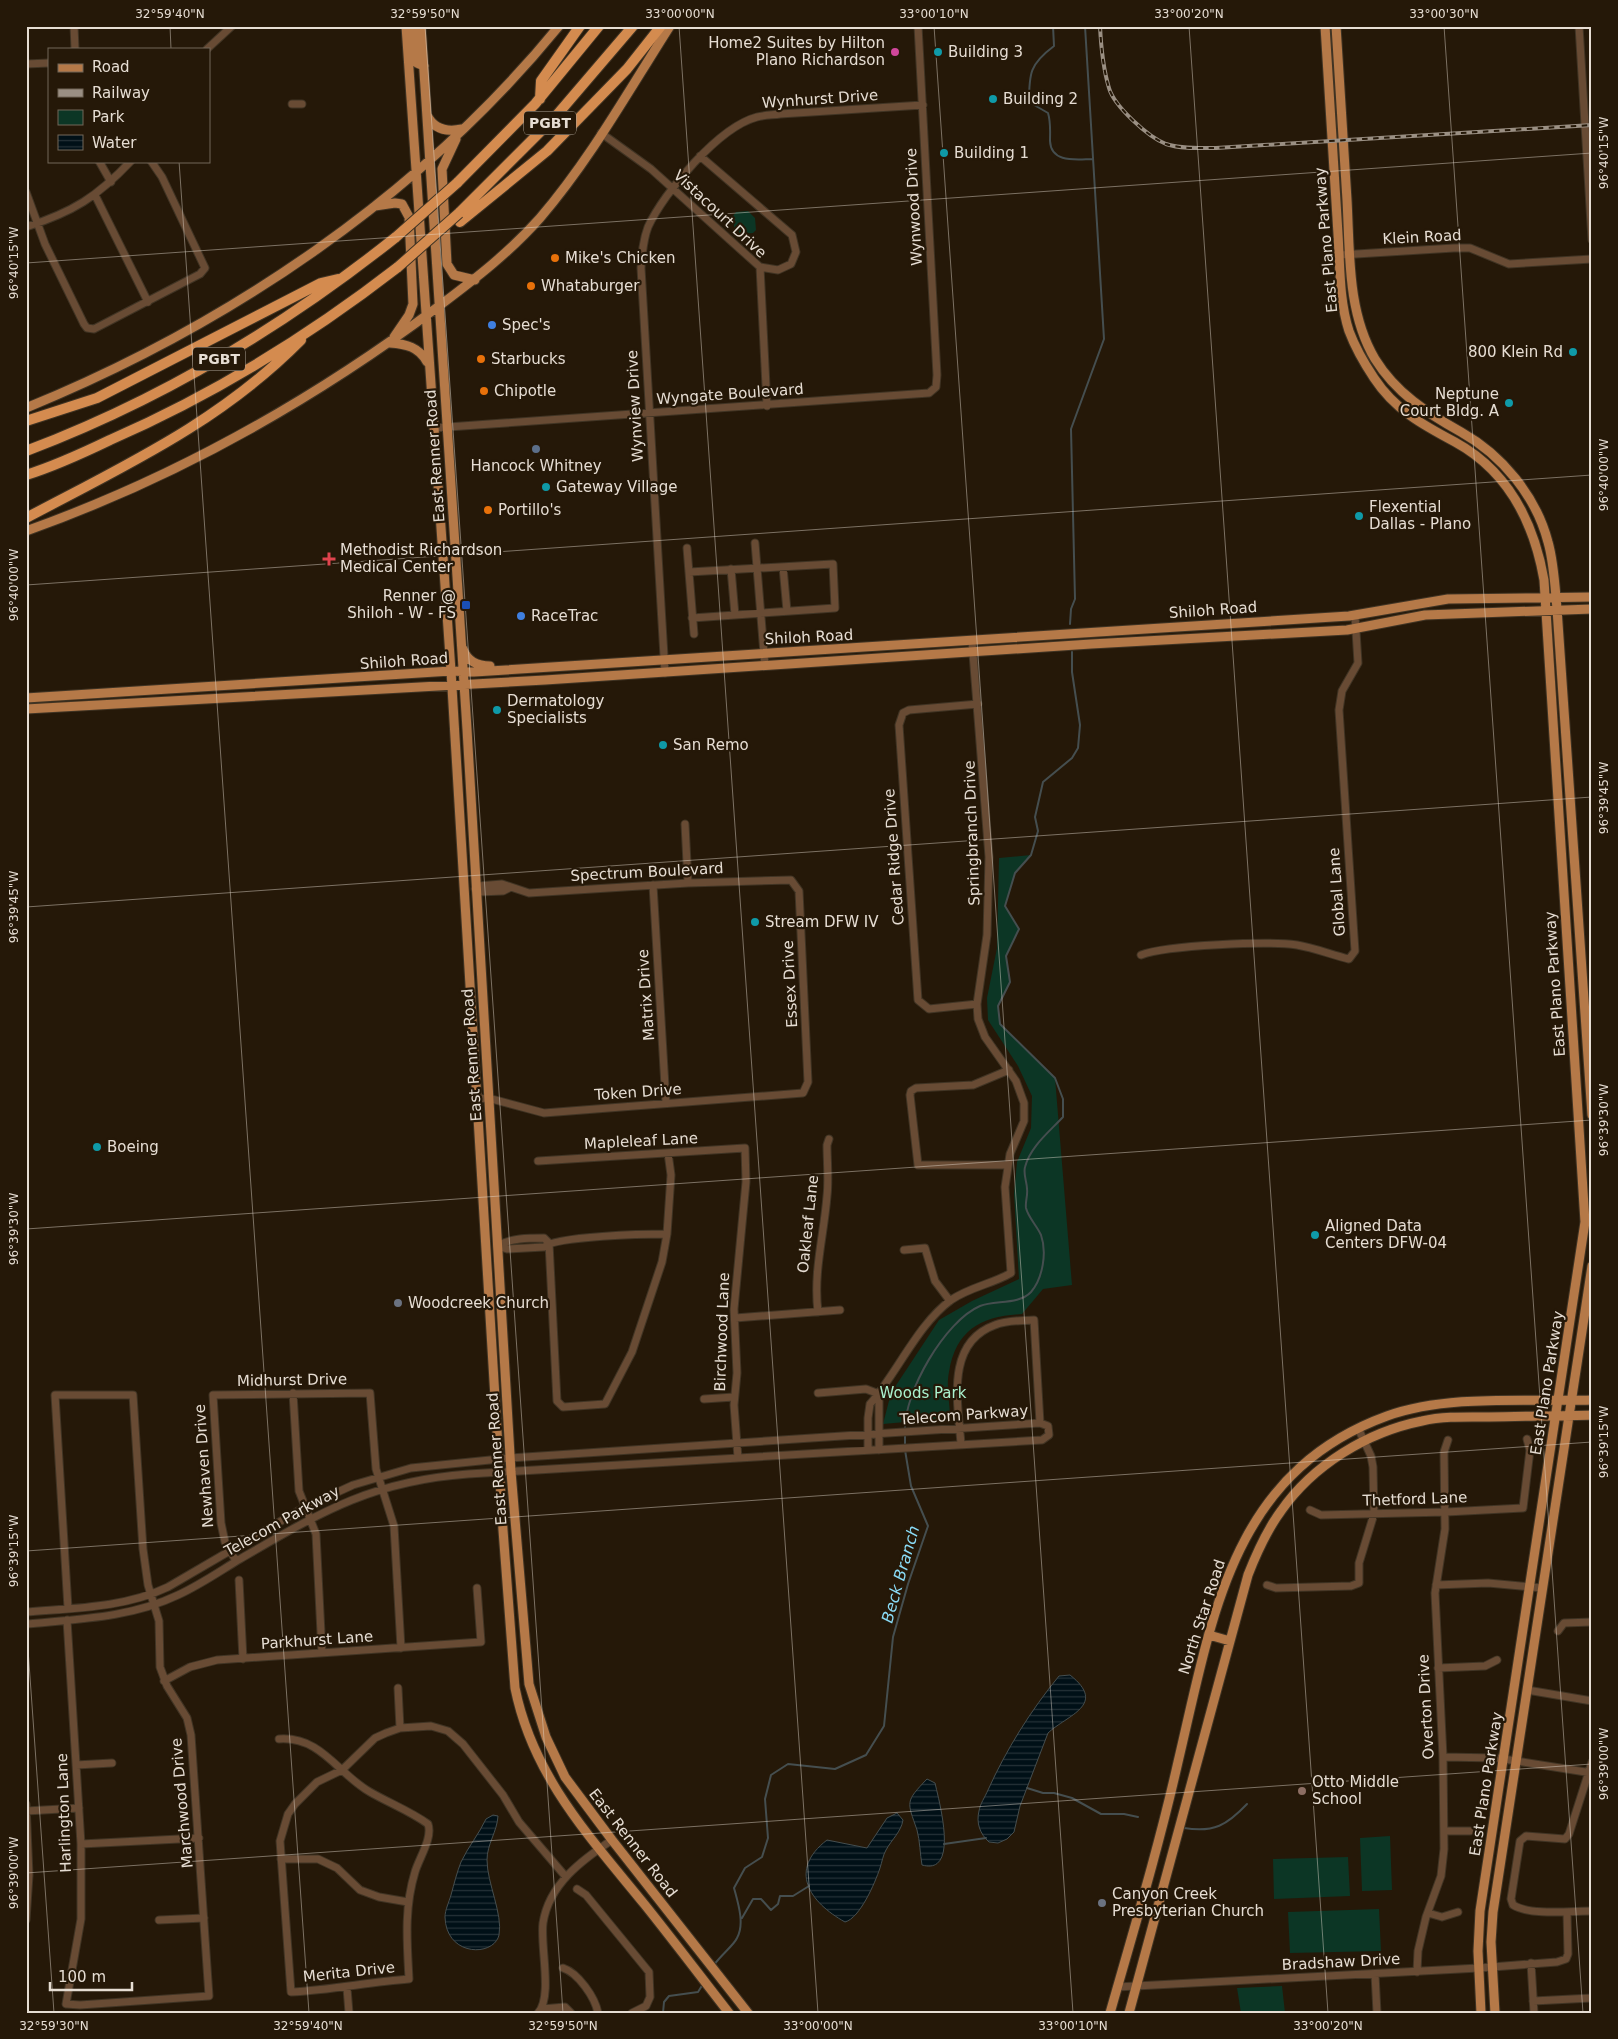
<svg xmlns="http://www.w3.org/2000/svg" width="1618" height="2039" font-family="'DejaVu Sans',sans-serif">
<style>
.green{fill:#0c3625}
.water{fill:url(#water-rules);stroke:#454e4f}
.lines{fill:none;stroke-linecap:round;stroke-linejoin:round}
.stream{stroke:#454e4f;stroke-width:2}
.minor-casing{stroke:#403424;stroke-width:9}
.major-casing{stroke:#403424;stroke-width:11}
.highway-casing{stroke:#403424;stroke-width:12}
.minor{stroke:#684b34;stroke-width:7}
.major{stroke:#b57948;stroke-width:9}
.highway{stroke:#d48b4f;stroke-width:10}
.rail-casing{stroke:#9a8f83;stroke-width:4}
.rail{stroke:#251808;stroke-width:2;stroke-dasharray:5.5;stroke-linecap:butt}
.highway-bridge-casing{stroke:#403424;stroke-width:12;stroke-linecap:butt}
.highway-bridge{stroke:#d48b4f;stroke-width:10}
.ticks{fill:none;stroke:#e6ddd3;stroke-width:1;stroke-opacity:0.45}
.hotel-dot{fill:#d1479c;stroke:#251808;stroke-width:2}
.culture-dot{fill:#0f9aa8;stroke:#251808;stroke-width:2}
.food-dot{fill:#e8710a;stroke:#251808;stroke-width:2}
.shop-dot{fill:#3f7fe0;stroke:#251808;stroke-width:2}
.service-dot{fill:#5c6f8a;stroke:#251808;stroke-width:2}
.health-dot{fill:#e0444e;stroke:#251808;stroke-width:2}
.transit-dot{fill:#1a4fb4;stroke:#251808;stroke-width:2}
.worship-dot{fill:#6b7280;stroke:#251808;stroke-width:2}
.education-dot{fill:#8d6e63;stroke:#251808;stroke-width:2}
.labels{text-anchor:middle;stroke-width:4.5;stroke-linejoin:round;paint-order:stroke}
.shield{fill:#251808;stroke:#aca296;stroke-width:1}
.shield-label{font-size:14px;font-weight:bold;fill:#e6ddd3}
.poi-label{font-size:15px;fill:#e6ddd3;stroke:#251808;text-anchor:start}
.street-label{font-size:15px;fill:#e6ddd3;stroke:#251808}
.park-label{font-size:15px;fill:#abf3cf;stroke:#251808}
.water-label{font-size:16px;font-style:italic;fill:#8adbf6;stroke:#251808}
.neatline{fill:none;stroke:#e6ddd3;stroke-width:2}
.ticks-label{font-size:12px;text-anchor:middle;fill:#e6ddd3}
</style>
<defs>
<pattern id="water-rules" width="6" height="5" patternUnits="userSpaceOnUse" patternTransform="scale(1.25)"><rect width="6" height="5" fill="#001017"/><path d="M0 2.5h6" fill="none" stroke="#253238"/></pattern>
</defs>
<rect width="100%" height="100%" fill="#251808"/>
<path class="green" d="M748,211L755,218L756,230L753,233L741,234L734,227L733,216L736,212Z
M1031,855L1015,873L1005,905L1019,929L1006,956L1010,982L998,1006L1000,1024L1055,1078L1072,1285L1043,1289L1022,1314C982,1316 956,1329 949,1372C946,1386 950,1404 950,1418L883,1424L891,1393L939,1320L972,1301L1019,1279L1014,1194L1017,1162L1031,1128L1032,1096L1018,1066L988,1020L987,998L997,948L999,858Z
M1390,1836L1392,1890L1362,1891L1360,1838Z
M1348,1857L1350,1896L1274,1899L1273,1859Z
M1379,1909L1381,1951L1290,1953L1288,1912Z
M1282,1986L1285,2013H1241L1237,1988Z"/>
<path class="water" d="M1070,1675C1108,1705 1067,1715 1048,1733L1020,1806L1014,1832L1007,1839L998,1843L989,1842C980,1834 976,1823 979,1811C980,1804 985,1797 988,1790C1006,1750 1031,1710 1059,1676Z
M927,1779L935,1783C939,1801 960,1876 922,1865C920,1854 920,1841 917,1830C907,1801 905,1802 927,1779Z
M897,1813L903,1820C901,1832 892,1839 886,1850C883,1855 882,1862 880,1868C875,1883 860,1918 845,1922C809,1902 788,1870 827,1840L867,1848L887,1818Z
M493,1815L498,1816C497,1832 487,1844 487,1860C487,1883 503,1914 499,1935C494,1957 446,1957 445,1917C445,1910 449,1902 451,1895C454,1884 457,1872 461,1862C468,1847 479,1834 486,1819Z"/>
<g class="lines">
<path class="stream" d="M1053,26L1054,46C1030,64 1029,73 1029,102L1048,113C1051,123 1050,131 1050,141C1051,164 1078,159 1093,159
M1070,624L1071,609L1075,599L1071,429L1104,339L1085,26
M905,1430C904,1392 945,1321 980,1306C995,1300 1019,1305 1031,1292C1043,1278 1047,1252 1041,1235C1037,1226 1028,1217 1026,1208C1025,1202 1028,1195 1027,1189C1027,1182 1023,1174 1025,1167C1030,1147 1049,1132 1063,1117V1099L1055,1078L1000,1024L998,1006L1010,982L1006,956L1019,929L1005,906L1015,873L1031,855L1038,831L1035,817L1043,782L1072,758L1078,748L1080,725L1072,672V652
M905,1435V1445
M1027,1788L1043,1793H1054L1072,1798L1101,1814H1124L1138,1817
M1184,1828C1214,1833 1227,1825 1247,1804
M944,1844L986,1838
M742,1918L753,1899H761L771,1910L778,1904L780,1896H793L809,1886
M714,1965C721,1955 734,1945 737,1938C745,1924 738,1903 734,1888L745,1868L762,1857L768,1838L765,1799L771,1775L788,1764L835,1769L866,1755L884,1726L893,1637L908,1584L928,1526L911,1486L905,1450
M663,2013L664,2002L669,1996L698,1992L703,1984"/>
<defs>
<path id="minor" d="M74,26L75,49
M1579,26L1592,240
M207,49L232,26
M26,64L49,63
M292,104H302
M601,133L651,169L760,267L767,406
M700,156L792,235L796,252L791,264L778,270L760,267
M99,161L111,182
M26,192L45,244L84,324L87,328L94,329L200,274L205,268L162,177L151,161
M95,195L148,302
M26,227C73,212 97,197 131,161
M1340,255L1454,248H1470L1509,264L1592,259
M434,428L929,393L936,387L937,375L918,26
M755,543L765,666
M687,548L694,634
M783,567L787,611
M731,569L735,615
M689,572L833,564L835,608L692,618
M665,673L641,268C642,254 643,240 648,227C664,192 719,127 757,117C764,115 773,115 780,114L923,105
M685,824L688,883
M653,885L666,1103
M475,889L478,886L502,884L529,893L688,883L791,880L799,891L808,1082L803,1093L544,1113L488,1098L477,1099
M475,889L479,892L503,891L509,888
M1141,955C1167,945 1269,941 1297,945C1315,948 1332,955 1349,959L1355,951L1339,710L1342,691L1358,663L1355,615
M977,1004L929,1009L918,1000L899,725L903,713L909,710L978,704
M538,1161L745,1148L746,1182L734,1309L737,1373L734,1405L738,1458
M1007,1165H918L910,1095L911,1091L916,1088L973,1085L1009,1070
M549,1243L557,1401L563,1407L605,1404L632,1352L662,1262L667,1234L671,1175L668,1153
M497,1246L507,1249L544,1247C556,1236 647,1234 667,1234
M497,1246C511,1238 528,1238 544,1238L549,1243
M904,1250L925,1248L935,1281L950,1301
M818,1312C813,1272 824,1235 827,1196C829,1179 827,1161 827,1145L829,1139
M735,1318L840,1310
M293,1393L299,1491L316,1534L322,1653
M818,1393L866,1389L879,1394
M704,1399L734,1397
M961,1444C958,1403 945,1343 995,1325C1007,1320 1021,1321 1034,1320L1040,1423
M868,1450V1418L870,1404C897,1373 918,1324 951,1300C970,1287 992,1284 1011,1273L1005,1187L1010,1154L1024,1121V1103L1016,1081L985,1037L978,1019L977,1004L987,935L989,857L972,641
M879,1450V1394
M1310,1510L1321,1515L1446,1512L1523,1508L1530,1450L1527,1439
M236,1561L225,1542L221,1523L213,1395L370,1393L376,1469L394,1526L401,1648
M239,1580L243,1659
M1267,1585L1276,1588L1351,1586L1359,1583V1563L1374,1514L1373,1467L1371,1456L1358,1428
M1436,1585L1488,1583L1542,1588
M26,1612C74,1608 124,1608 168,1587L305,1507L353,1485L411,1468L510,1458L1040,1423L1048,1426L1049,1435L1042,1440L468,1474C372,1481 321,1512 240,1559C220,1571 200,1585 178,1595C130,1618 78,1619 26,1624
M67,1620L81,1844V1919L66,2004L80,2005L209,1996L191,1735L187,1718L167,1686L160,1667L159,1621L148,1585L143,1549L133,1395H55L68,1608
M1558,1631L1564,1623L1592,1622
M1438,1668L1485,1666L1497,1660
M164,1681L190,1667L217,1660L481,1642L477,1588
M398,1688L400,1728
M1527,1690L1592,1701
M279,1739C321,1736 338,1774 370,1792C389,1803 410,1811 428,1824C433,1838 419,1858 415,1872C404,1908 407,1942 409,1979C369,1982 331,1990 291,1992L280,1841L288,1814L295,1804L317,1782L342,1770L375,1738L386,1733L400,1728L431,1726L448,1731L463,1744L503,1795L519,1822L566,1877
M1443,1757L1497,1758L1592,1773
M1592,1762L1569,1834L1565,1839L1526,1836L1520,1841L1511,1899L1513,1905C1531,1916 1571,1911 1592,1911
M76,1765L112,1763
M26,1804L29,1875L26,1920
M26,1811L79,1808
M1445,1831H1470
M81,1844L199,1838
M281,1859H318L337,1868L360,1890L379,1897L408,1902
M577,1889L586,1895L649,1972L650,1997L646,2006L632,2013
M1428,1913L1442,1917L1458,1912
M159,1920L204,1918
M1531,1963L1534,2013
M563,1968C578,1973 595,1997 598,2013
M1417,1972L1418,1951L1426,1917L1441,1876L1444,1849L1443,1757L1435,1593L1445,1529L1444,1452L1448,1440
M1375,1974L1377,2013
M1117,1987L1479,1968L1557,1962L1566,1959L1568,1954L1567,1912
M347,1988L349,2013
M1533,2001L1592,1998
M542,2009L565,2007L571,2013
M538,2013C553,1997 540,1946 543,1923C549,1884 582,1860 612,1840"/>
<path id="major" d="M406,26L451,671L503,1530L515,1688C533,1777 590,1837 645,1905C673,1940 701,1977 729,2013
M412,26L414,30L417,63L424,66
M421,26L467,729L511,1472L529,1684L546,1737L565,1777L612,1840L748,2013
M1325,26C1329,95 1333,164 1338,234C1340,265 1339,300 1349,331C1355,347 1364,363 1374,378C1395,410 1423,425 1455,442C1508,471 1534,523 1544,580L1585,1222L1480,1911L1478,1951L1481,2013
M1336,26C1340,84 1343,142 1347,200C1350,253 1347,312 1375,359C1396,393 1427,413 1461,432C1502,455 1536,496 1548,542C1554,563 1555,587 1557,609L1592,1115
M427,115C434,130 448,132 462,129
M456,139L442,169L447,264L454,275L475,280
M375,206L395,203L402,204L409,217L413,304L409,315L394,337
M390,343C406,344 419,347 427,362
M26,408C229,325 420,196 559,26
M26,531C175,478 312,401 439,306C475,279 510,252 540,218C590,160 629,90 670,26
M463,649C467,661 478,666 490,666
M26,698L451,671L474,672L1349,616L1448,599L1592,597
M26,709L545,680L1091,644L1347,630L1425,615L1592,609
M1209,1635L1230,1641
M1110,2013C1134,1929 1159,1846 1178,1762C1212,1620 1230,1473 1387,1416C1448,1394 1527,1402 1592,1400
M1129,2013L1248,1575C1257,1552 1267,1530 1281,1511C1313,1465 1367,1432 1422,1421C1444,1416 1467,1417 1489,1417C1524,1416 1558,1416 1592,1415
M1495,2013L1491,1942L1493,1912L1592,1266"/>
<path id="highway" d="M540,99L541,81L580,26
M457,183L535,104L599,26
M459,213L556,116L633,26
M460,222L547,151L627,69L661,26
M26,421L97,398L321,283L338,279
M26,451C161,400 283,327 396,237
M26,475C55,466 83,453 110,440C213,395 309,336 398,267
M26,518C126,465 220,422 301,340"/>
</defs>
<use href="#minor" class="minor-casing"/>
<use href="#major" class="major-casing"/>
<use href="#highway" class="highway-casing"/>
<use href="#minor" class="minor"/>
<use href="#major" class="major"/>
<use href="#highway" class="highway"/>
<defs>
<path id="rail" d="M1100,26C1101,47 1103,68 1109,88C1114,106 1148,137 1166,144C1181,149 1200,148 1216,148L1592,125"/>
</defs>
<use href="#rail" class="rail-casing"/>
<use href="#rail" class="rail"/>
<defs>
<path id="highway-bridge" d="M396,237L457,183
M398,267L459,213"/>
</defs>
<use href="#highway-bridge" class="highway-bridge-casing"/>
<use href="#highway-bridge" class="highway-bridge"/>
</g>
<path class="ticks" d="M170,26L171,49M425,26L563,2013M679,26L818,2013M934,26L1073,2013M1189,26L1328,2013M1444,26L1583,2013M179,161L309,2013M26,263L1592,153M26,585L1592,475M26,907L1592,797M26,1229L1592,1120M26,1551L1592,1442M26,1621L54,2013M26,1873L1592,1764"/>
<circle class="hotel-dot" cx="895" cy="52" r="5"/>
<g class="culture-dot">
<circle cx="938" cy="52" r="5"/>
<circle cx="993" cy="99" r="5"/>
<circle cx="944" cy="153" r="5"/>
<circle cx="1573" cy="352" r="5"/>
<circle cx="1509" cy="403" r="5"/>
<circle cx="546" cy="487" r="5"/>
<circle cx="1359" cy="516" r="5"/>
<circle cx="497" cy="710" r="5"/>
<circle cx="663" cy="745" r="5"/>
<circle cx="755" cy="922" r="5"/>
<circle cx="97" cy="1147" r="5"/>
<circle cx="1315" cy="1235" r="5"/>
</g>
<g class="food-dot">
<circle cx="555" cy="258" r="5"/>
<circle cx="531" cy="286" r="5"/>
<circle cx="481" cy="359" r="5"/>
<circle cx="484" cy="391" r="5"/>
<circle cx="488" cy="510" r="5"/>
</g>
<g class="shop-dot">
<circle cx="492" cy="325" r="5"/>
<circle cx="521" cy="616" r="5"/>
</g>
<circle class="service-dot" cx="536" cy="449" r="5"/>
<path class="health-dot" d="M326.5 551.5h5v5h5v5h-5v5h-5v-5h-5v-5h5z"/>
<rect class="transit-dot" x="461" y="600" width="10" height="10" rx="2.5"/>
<g class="worship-dot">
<circle cx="398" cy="1303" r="5"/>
<circle cx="1102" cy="1903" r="5"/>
</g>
<circle class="education-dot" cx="1302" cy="1791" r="5"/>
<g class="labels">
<g class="shield">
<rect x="524" y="111.5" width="52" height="23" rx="4"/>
<rect x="193" y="347.5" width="52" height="23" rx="4"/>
</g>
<g class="shield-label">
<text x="550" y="128">PGBT</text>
<text x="219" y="364">PGBT</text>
</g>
<g class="poi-label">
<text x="885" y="48" text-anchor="end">Home2 Suites by Hilton<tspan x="885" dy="17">Plano Richardson</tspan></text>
<text x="948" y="57">Building 3</text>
<text x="1003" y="104">Building 2</text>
<text x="954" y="158">Building 1</text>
<text x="565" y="263">Mike's Chicken</text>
<text x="541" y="291">Whataburger</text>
<text x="502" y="330">Spec's</text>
<text x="1563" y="357" text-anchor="end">800 Klein Rd</text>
<text x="491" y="364">Starbucks</text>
<text x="494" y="396">Chipotle</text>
<text x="1499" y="399" text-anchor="end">Neptune<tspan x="1499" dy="17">Court Bldg. A</tspan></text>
<text x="536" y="471" text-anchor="middle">Hancock Whitney</text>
<text x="556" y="492">Gateway Village</text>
<text x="1369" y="512">Flexential<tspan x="1369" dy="17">Dallas - Plano</tspan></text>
<text x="498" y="515">Portillo's</text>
<text x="340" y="555">Methodist Richardson<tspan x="340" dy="17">Medical Center</tspan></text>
<text x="456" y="601" text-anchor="end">Renner @<tspan x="456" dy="17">Shiloh - W - FS</tspan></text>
<text x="531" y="621">RaceTrac</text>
<text x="507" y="706">Dermatology<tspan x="507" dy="17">Specialists</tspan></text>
<text x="673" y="750">San Remo</text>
<text x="765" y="927">Stream DFW IV</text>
<text x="107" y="1152">Boeing</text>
<text x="1325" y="1231">Aligned Data<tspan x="1325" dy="17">Centers DFW-04</tspan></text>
<text x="408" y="1308">Woodcreek Church</text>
<text x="1312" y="1787">Otto Middle<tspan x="1312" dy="17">School</tspan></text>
<text x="1112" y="1899">Canyon Creek<tspan x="1112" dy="17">Presbyterian Church</tspan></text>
</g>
<g class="street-label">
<text transform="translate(820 99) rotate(-4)" y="5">Wynhurst Drive</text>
<text transform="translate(914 207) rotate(-93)" y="5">Wynwood Drive</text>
<text transform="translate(720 214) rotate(43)" y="5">Vistacourt Drive</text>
<text transform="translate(1422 237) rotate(-3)" y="5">Klein Road</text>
<text transform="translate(1326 240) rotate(-95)" y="5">East Plano Parkway</text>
<text transform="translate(730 394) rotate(-4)" y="5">Wyngate Boulevard</text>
<text transform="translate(635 406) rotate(-93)" y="5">Wynview Drive</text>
<text transform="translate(435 456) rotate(-94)" y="5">East Renner Road</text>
<text transform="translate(1213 610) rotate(-4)" y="5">Shiloh Road</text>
<text transform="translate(809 637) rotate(-3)" y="5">Shiloh Road</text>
<text transform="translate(404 661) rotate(-4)" y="5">Shiloh Road</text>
<text transform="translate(972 833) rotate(-92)" y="5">Springbranch Drive</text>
<text transform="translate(894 857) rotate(-94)" y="5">Cedar Ridge Drive</text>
<text transform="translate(647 872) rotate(-3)" y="5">Spectrum Boulevard</text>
<text transform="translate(1337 892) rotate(-94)" y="5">Global Lane</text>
<text transform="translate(790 984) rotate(-93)" y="5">Essex Drive</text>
<text transform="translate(1555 984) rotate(-94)" y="5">East Plano Parkway</text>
<text transform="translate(646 995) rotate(-94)" y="5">Matrix Drive</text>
<text transform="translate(472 1055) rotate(-94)" y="5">East Renner Road</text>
<text transform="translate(638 1092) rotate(-4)" y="5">Token Drive</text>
<text transform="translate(641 1141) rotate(-3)" y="5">Mapleleaf Lane</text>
<text transform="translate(808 1224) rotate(-84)" y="5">Oakleaf Lane</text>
<text transform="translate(722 1332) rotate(-88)" y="5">Birchwood Lane</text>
<text transform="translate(292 1380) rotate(-1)" y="5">Midhurst Drive</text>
<text transform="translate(1547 1383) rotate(-81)" y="5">East Plano Parkway</text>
<text transform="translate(964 1415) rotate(-4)" y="5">Telecom Parkway</text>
<text transform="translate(497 1459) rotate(-94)" y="5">East Renner Road</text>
<text transform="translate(204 1466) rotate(-94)" y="5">Newhaven Drive</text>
<text transform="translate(1415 1499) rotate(-2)" y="5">Thetford Lane</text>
<text transform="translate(282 1521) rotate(-29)" y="5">Telecom Parkway</text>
<text transform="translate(1202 1617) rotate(-72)" y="5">North Star Road</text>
<text transform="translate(317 1640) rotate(-4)" y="5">Parkhurst Lane</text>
<text transform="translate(1426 1707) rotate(-93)" y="5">Overton Drive</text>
<text transform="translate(1486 1784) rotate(-81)" y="5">East Plano Parkway</text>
<text transform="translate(182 1803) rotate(-95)" y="5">Marchwood Drive</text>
<text transform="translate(64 1813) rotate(-92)" y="5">Harlington Lane</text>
<text transform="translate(633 1843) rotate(52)" y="5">East Renner Road</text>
<text transform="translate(1341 1962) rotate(-3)" y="5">Bradshaw Drive</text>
<text transform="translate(349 1972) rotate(-6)" y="5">Merita Drive</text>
</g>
<g class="park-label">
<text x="923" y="1398">Woods Park</text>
</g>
<g class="water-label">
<text transform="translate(900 1574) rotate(-74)" y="6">Beck Branch</text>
</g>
</g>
<rect width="1618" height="2039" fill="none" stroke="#251808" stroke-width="55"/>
<rect x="48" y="48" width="162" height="115" fill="#251808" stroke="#726759"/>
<rect x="58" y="64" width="25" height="8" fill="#b57948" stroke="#726759"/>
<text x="92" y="72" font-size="15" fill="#e6ddd3">Road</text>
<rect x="58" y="89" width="25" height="8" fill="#9a8f83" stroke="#726759"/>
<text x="92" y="98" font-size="15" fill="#e6ddd3">Railway</text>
<rect x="58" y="110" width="25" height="15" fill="#0c3625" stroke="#726759"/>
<text x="92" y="122" font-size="15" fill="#e6ddd3">Park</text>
<rect x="58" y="135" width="25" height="15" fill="url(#water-rules)" stroke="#726759"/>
<text x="92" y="148" font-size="15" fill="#e6ddd3">Water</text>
<path d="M50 1982v8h82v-8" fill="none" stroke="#e6ddd3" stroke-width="2.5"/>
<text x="58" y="1982" font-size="15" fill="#e6ddd3" stroke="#251808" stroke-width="4" paint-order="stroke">100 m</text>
<rect x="28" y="28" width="1562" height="1984" class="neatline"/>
<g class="ticks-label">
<text x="170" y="18">32°59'40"N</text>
<text x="425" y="18">32°59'50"N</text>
<text x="680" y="18">33°00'00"N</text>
<text x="934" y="18">33°00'10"N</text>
<text x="1189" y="18">33°00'20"N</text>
<text x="1444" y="18">33°00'30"N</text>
<text transform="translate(1604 153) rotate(-90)" y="4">96°40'15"W</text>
<text transform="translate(14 263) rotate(-90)" y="4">96°40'15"W</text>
<text transform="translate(1604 475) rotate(-90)" y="4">96°40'00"W</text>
<text transform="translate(14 585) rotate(-90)" y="4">96°40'00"W</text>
<text transform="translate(1604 798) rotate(-90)" y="4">96°39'45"W</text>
<text transform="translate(14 907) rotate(-90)" y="4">96°39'45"W</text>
<text transform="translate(1604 1120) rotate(-90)" y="4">96°39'30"W</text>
<text transform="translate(14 1229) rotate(-90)" y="4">96°39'30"W</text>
<text transform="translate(1604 1442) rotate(-90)" y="4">96°39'15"W</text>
<text transform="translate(14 1551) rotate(-90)" y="4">96°39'15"W</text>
<text transform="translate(1604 1764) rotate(-90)" y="4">96°39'00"W</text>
<text transform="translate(14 1873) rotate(-90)" y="4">96°39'00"W</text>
<text x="54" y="2030">32°59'30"N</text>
<text x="308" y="2030">32°59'40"N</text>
<text x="563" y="2030">32°59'50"N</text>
<text x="818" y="2030">33°00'00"N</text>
<text x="1073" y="2030">33°00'10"N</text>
<text x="1328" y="2030">33°00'20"N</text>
</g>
</svg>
